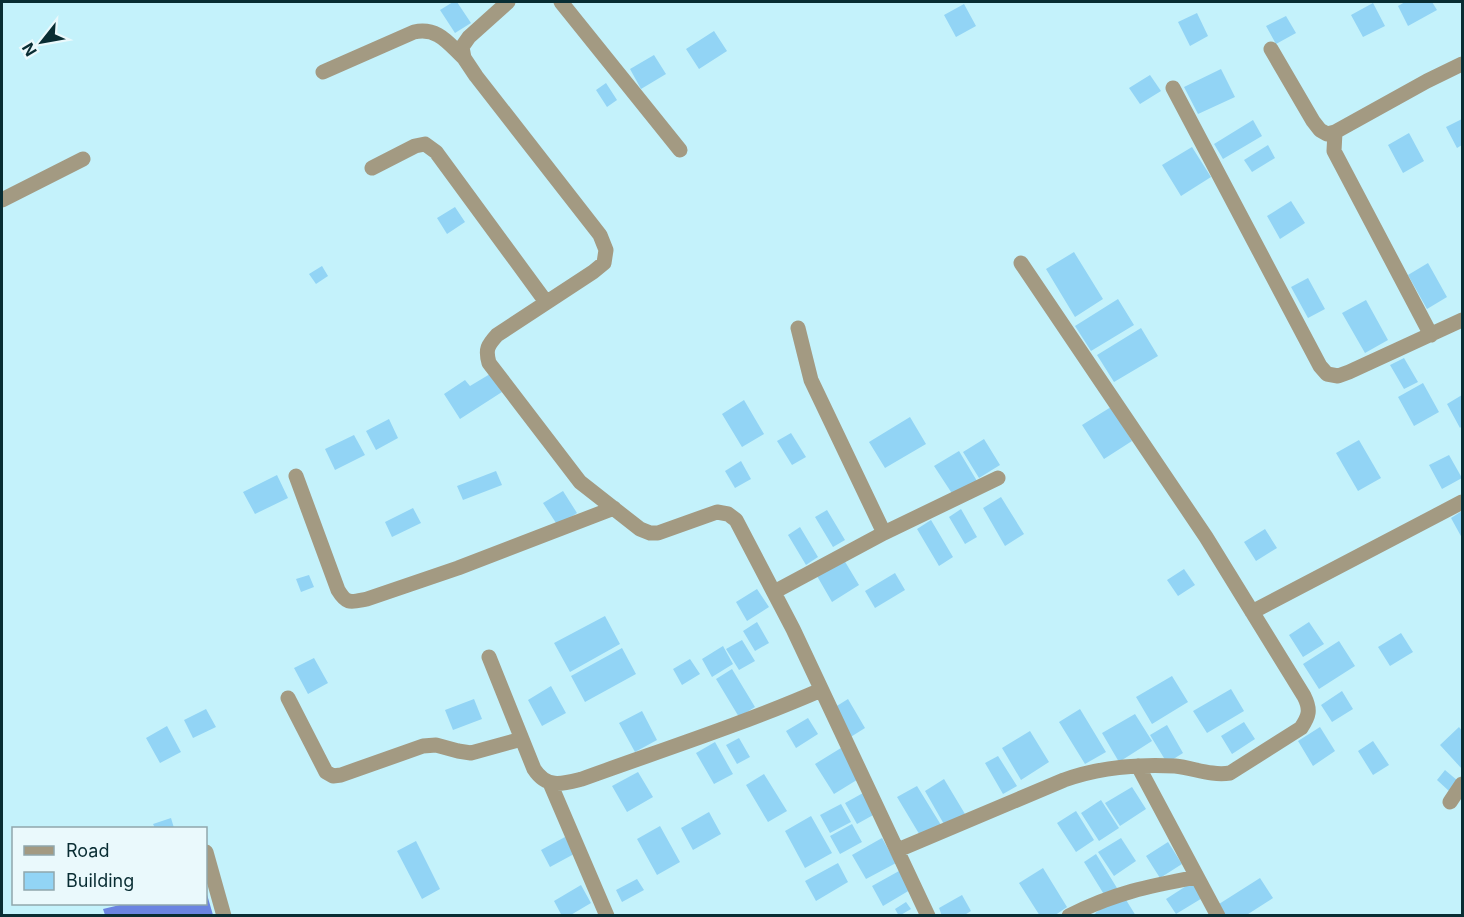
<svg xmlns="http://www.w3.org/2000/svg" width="1464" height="917" font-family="Inter,sans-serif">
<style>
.water{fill:#6b84e1}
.building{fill:#92d4f5}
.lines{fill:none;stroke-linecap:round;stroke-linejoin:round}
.minor{stroke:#a39a82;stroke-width:15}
</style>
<rect width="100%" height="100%" fill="#c4f2fb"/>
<path class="water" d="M206,891L213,915H105L103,909L124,904H206Z"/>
<path class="building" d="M453,2H457L471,23L455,33L440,10Z
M1405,2H1432L1437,10L1408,26L1398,6Z
M1373,3L1385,26L1363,37L1351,15Z
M964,4L976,26L956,37L944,15Z
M1197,13L1208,36L1190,46L1178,22Z
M1286,16L1296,33L1276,44L1266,26Z
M714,31L727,51L699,69L686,49Z
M654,55L666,74L641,89L630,69Z
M1221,69L1235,97L1198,114L1184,87Z
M1150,75L1161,91L1140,104L1129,88Z
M606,83L617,100L607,107L596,90Z
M1462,119V145L1457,148L1446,127Z
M1253,120L1262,136L1223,159L1214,144Z
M1409,133L1424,161L1403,173L1388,145Z
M1268,145L1275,158L1252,172L1244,160Z
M1192,147L1211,177L1181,196L1162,165Z
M1291,201L1305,223L1280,239L1267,216Z
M455,207L465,222L447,234L437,218Z
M1074,252L1103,299L1075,317L1046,269Z
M1428,263L1447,297L1427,309L1408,275Z
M322,266L328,276L316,284L309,274Z
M1308,278L1325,309L1308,318L1291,287Z
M1118,299L1134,325L1091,351L1075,326Z
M1366,300L1388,340L1365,353L1342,313Z
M1141,328L1158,356L1114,382L1097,355Z
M1404,358L1418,382L1404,389L1390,365Z
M490,374L502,392L460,419L444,394L465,380L470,386Z
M1423,383L1439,412L1414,426L1398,397Z
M1462,395V426L1460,428L1447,404Z
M744,400L764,434L742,447L722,414Z
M1111,407L1132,441L1104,459L1082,425Z
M910,417L926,444L885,468L869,442Z
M389,419L398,438L376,450L366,431Z
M791,433L806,457L792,465L777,441Z
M354,435L365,455L335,470L325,449Z
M984,439L1000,465L979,478L963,452Z
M1359,440L1381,478L1358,491L1336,453Z
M959,451L977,481L953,495L934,466Z
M1449,455L1462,478L1442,489L1429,465Z
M741,461L751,479L735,488L725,471Z
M496,471L502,485L463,500L457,486Z
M277,475L288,498L255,514L243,492Z
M563,491L577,513L558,526L543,503Z
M1001,497L1024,534L1005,546L983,508Z
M413,508L421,523L392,537L385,522Z
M961,509L977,537L965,544L949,517Z
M827,510L845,540L833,547L815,517Z
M1462,511V538L1451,518Z
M931,520L953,557L939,566L917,529Z
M800,527L818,557L806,565L788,535Z
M1265,529L1277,548L1256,561L1244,542Z
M844,560L859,585L832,602L817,576Z
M1184,569L1195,585L1178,596L1167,580Z
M895,573L905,590L875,608L865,591Z
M309,575L314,587L301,592L296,579Z
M757,589L769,607L747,621L736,602Z
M605,616L620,644L570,672L554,643Z
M757,622L769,643L755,651L743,631Z
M1309,622L1324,644L1303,657L1289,635Z
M1401,633L1413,652L1390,666L1378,647Z
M742,640L755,661L739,670L726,649Z
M1339,641L1355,666L1319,689L1303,664Z
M723,646L733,664L712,677L702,659Z
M622,648L636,674L585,702L571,676Z
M314,658L328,683L308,694L294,668Z
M690,659L700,674L682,685L673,669Z
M732,669L755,707L739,717L716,679Z
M1172,676L1188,702L1152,724L1136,697Z
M551,686L566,713L542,726L528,700Z
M1231,689L1244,711L1207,733L1193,711Z
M1342,691L1353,709L1332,722L1321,705Z
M474,699L482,719L453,730L445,710Z
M848,699L865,728L849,738L832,709Z
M206,709L216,727L193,738L184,720Z
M1080,709L1106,752L1085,764L1059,722Z
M642,711L657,740L635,752L619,723Z
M1135,714L1152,741L1119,762L1102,733Z
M808,718L818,734L796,748L786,731Z
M1244,722L1255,739L1232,754L1221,736Z
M1167,725L1183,753L1167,763L1150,735Z
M167,726L181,752L160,763L146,738Z
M1320,727L1335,751L1313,766L1298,741Z
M1459,727L1462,731V769L1440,745Z
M1030,731L1049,762L1021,780L1002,748Z
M739,738L750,757L737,764L726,745Z
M1373,741L1389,765L1373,775L1358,751Z
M715,742L733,774L714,784L696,753Z
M841,748L860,778L834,794L815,764Z
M998,756L1017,786L1003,794L985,763Z
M1445,770L1458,781L1449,791L1437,780Z
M638,772L653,797L627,812L612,786Z
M764,774L787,811L768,822L746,785Z
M944,779L965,814L945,826L925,791Z
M917,786L941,825L921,837L897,797Z
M1132,787L1146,809L1120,826L1105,803Z
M863,793L875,814L857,824L845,803Z
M1101,800L1119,828L1099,841L1081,813Z
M841,804L851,822L830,833L820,815Z
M1076,811L1094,840L1076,852L1057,823Z
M709,812L721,834L693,850L681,828Z
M811,816L832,853L805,868L785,831Z
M171,818L174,828H155L153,824Z
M852,824L862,842L840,854L830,836Z
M660,826L680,862L657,875L637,839Z
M565,837L574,854L550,867L541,850Z
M882,838L896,863L866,879L852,855Z
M1121,838L1136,861L1114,876L1098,852Z
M416,841L440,889L422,899L397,851Z
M1168,842L1182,864L1160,878L1146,856Z
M1096,854L1117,888L1105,896L1084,862Z
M838,863L848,882L816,901L805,881Z
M1043,868L1067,907L1054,916H1040L1019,883Z
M899,871L910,890L883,906L872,886Z
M1260,878L1273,898L1245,916H1226L1219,904Z
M637,879L644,890L622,902L616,890Z
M1194,881L1204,897L1176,914L1166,899Z
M581,885L591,903L569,916H562L554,901Z
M962,895L971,911L963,916H942L939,908Z
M1123,895L1136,916H1097L1095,913Z
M906,902L911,909L899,916L895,909Z"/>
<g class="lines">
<path class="minor" d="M508,2L469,37L462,47L464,58L476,76L600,235L606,250L604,263L593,272L497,335C488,345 485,349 489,363L580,482L640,529L650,533H658L717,512L728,514L736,520L793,629L928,916
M561,2L680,150
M1271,49L1313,121L1320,130L1327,134L1335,132L1427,81L1462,64
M323,72L414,32C438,27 448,43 464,58
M1173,88L1320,366L1327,374L1338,376L1349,372L1462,320
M1335,132L1334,151L1431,335
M372,168L415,146L425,144L436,152L546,302
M2,200L83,159
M798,328L811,380L884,533
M296,476L338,590C347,605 351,602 367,599L458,568L614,508
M774,592L884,533L998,478
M1252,612L1462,502
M489,657L534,769C547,789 562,784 582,779C662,750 743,724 821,690
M288,698L326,772L333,776L341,775L423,746L436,745L458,751L471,753L522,739
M1138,766L1218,916
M550,783L607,916
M1450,802L1462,784
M898,850L1064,780C1100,767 1137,764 1175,766C1194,768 1211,776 1230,773L1301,728C1309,716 1311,710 1304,696L1206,537L1021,263
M206,852L224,916
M1069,916C1114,893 1149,886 1197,877"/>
</g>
<rect width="1464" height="917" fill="none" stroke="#092d33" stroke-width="6"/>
<rect x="12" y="827" width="195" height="78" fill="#eaf9fc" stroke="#90a7ac" stroke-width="1.5"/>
<rect x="24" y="846" width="30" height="9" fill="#a39a82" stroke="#90a7ac" stroke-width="1.5"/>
<text x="66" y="857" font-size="18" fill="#092d33">Road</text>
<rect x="24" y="872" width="30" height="18" fill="#92d4f5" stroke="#90a7ac" stroke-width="1.5"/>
<text x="66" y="887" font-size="18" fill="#092d33">Building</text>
<g transform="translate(42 42) rotate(239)" stroke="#eaf9fc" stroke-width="4.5" paint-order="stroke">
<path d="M0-4.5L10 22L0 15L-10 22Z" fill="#092d33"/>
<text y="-9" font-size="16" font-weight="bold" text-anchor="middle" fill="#092d33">N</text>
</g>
</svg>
